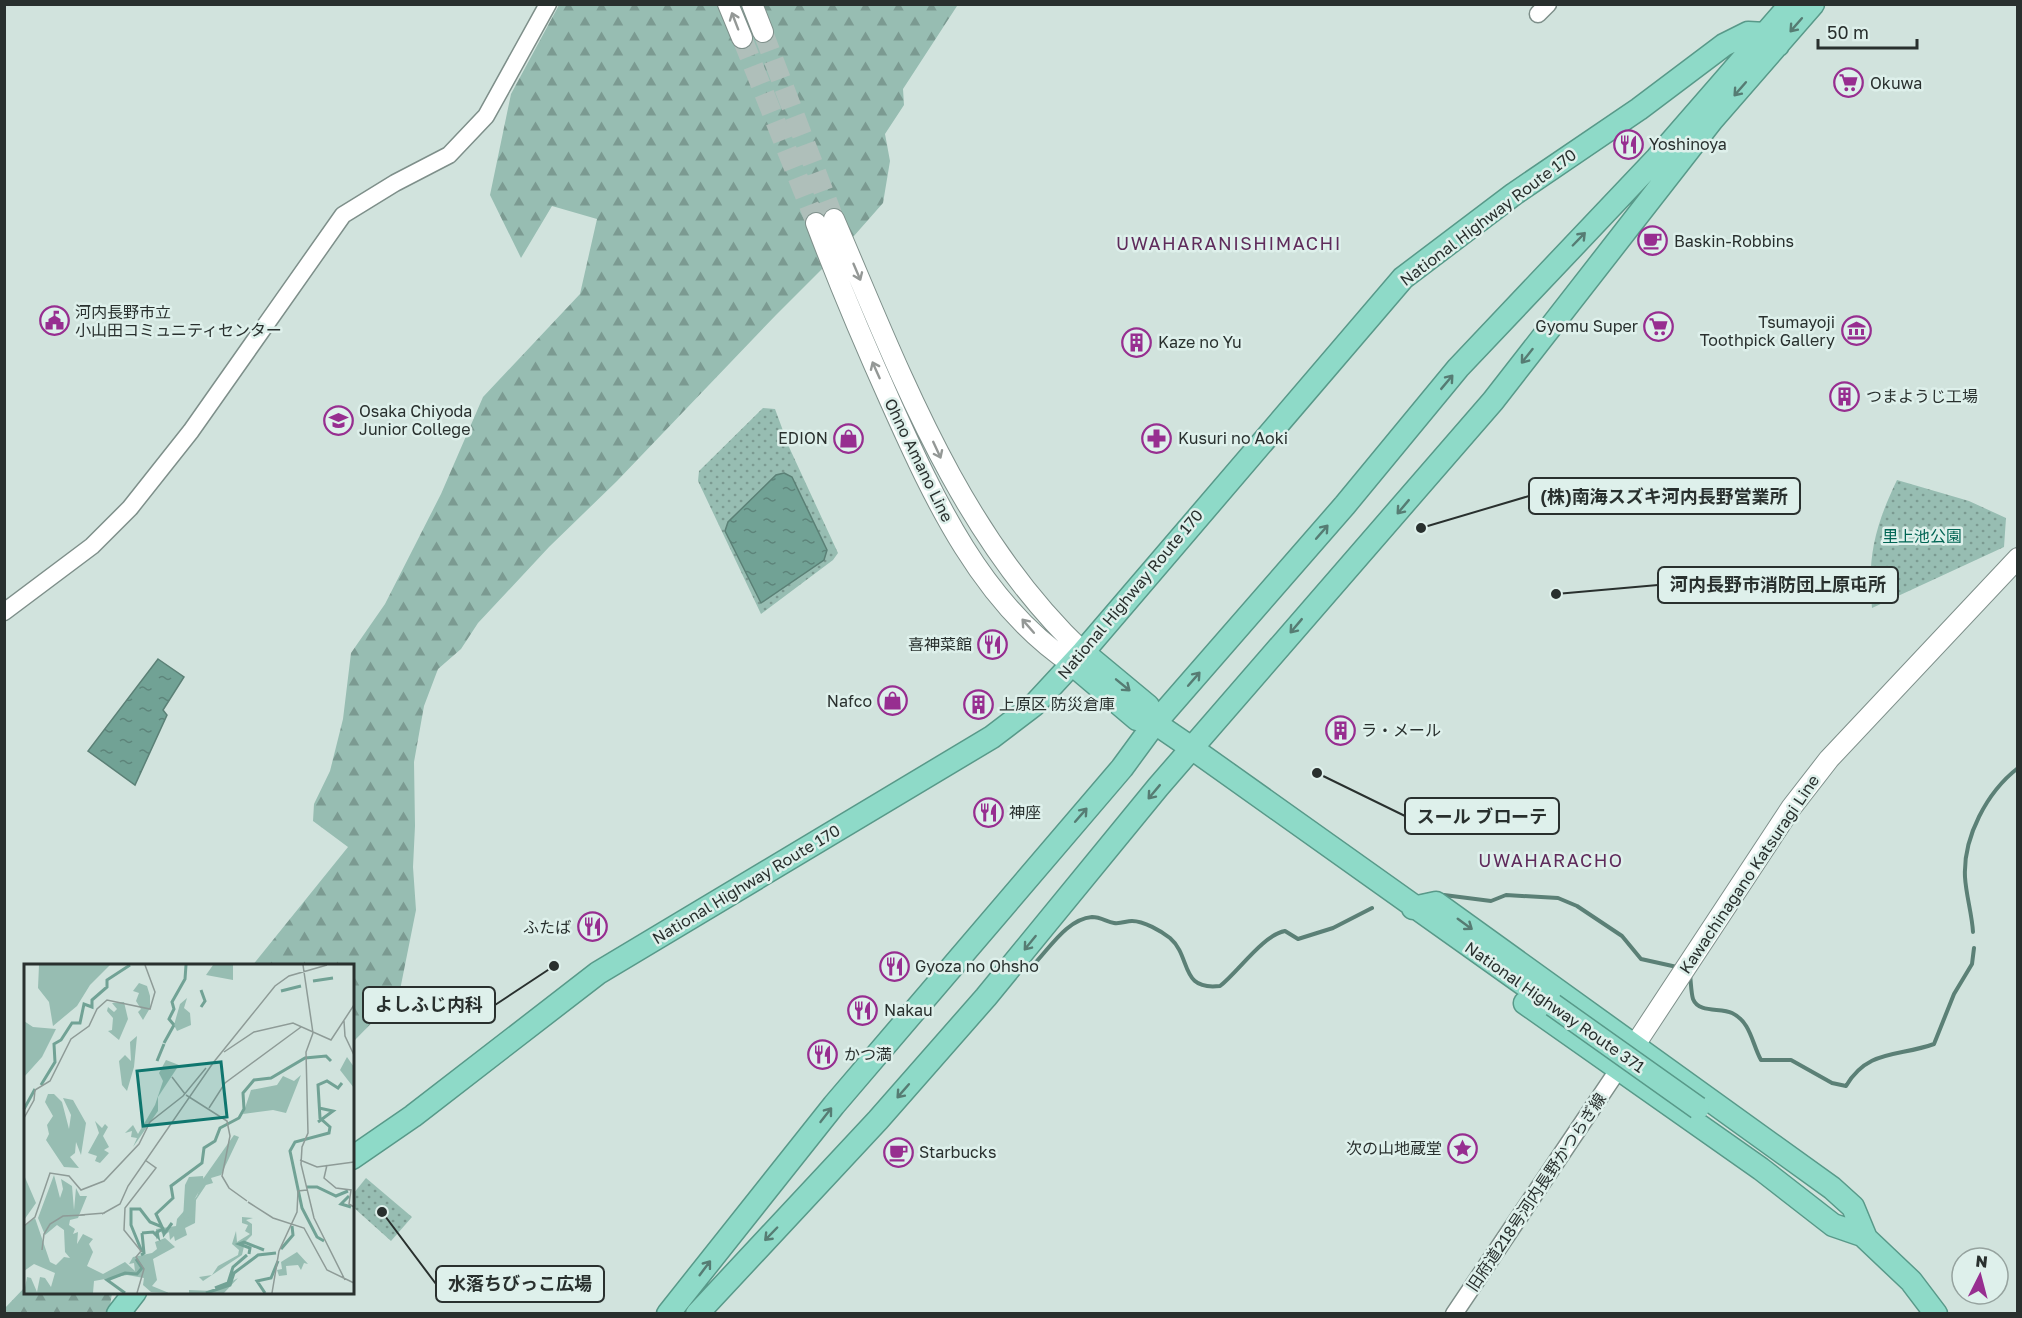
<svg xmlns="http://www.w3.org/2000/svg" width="2022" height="1318" font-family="'Golos Text','Noto Sans JP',sans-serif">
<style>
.forest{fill:url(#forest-firs)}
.park{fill:url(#park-dots)}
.water{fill:url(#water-ripples);stroke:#5b8076;stroke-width:1.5}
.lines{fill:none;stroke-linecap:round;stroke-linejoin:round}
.stream{stroke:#5b8076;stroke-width:4}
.secondary-tunnel{stroke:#afbfba;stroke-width:20;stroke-dasharray:20 10;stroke-linecap:butt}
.tertiary-casing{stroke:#7e8f8a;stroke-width:19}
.secondary-casing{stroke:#7e8f8a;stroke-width:22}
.trunk-casing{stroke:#589989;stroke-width:25}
.tertiary{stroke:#fff;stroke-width:16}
.secondary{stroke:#fff;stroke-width:20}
.trunk{stroke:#8edac8;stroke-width:22}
.trunk-bridge-casing{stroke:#589989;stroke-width:25;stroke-linecap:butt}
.trunk-bridge{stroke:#8edac8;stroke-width:22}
.oneway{stroke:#949896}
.oneway2{stroke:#567c73}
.labels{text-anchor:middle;stroke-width:5;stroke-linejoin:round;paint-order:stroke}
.poi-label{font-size:16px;fill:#29302e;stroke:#def0eb;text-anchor:start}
.street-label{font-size:16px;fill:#29302e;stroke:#def0eb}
.park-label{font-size:16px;fill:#006554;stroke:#def0eb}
.neighbourhood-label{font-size:18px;letter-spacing:1.5px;fill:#5f2b5b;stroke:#def0eb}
.inset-river{fill:none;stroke:#71a295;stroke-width:3}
.inset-road{fill:none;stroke:#8e9b97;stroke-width:1.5}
.view{fill:#0f766e;fill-opacity:0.15;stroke:#0f766e;stroke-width:3}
.inset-edge{fill:none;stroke:#29302e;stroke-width:3}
.leader{fill:none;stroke:#29302e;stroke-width:2}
.callout-dot{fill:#29302e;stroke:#def0eb;stroke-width:2}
.callout{fill:#def0eb;stroke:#29302e;stroke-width:2}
.callout-label{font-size:18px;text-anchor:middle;font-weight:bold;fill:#29302e}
</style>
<defs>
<pattern id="forest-firs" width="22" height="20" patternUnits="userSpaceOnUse" patternTransform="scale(1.5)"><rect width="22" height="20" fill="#97bdb2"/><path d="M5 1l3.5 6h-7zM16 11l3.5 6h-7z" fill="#7b9a91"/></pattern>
<pattern id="park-dots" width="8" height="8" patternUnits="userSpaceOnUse" patternTransform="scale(1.5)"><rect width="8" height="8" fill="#97bdb2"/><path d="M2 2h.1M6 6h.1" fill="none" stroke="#7b9a91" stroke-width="1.8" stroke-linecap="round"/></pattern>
<pattern id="water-ripples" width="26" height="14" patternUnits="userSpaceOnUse" patternTransform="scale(1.5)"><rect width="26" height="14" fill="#71a295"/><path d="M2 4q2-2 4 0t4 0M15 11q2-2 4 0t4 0" fill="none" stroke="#5d847a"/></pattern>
</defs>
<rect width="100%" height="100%" fill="#d1e3dd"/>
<path class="forest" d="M559,5H961L957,6L903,89L904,105L885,134L890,161L883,203L846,245L776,315L617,481L549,547L478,623L461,649L438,669L424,706L414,762L415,826L413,867L416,910L399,995L353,1042L352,966H252L348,847L313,821L314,804L330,771L343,719L351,653L385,604L441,494L483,397L580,294L597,219L552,206L521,258L490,195L511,94Z
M25,1287L26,1292L112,1293L109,1313L5,1314V1308Z"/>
<path class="park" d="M763,408L775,409L789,447L838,553L833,560L761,614L698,481L699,471Z
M1897,480L1969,501L2006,518L2004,547L1872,608C1867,557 1875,526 1897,480Z
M366,1178L412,1217L391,1241L353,1207V1194Z"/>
<path class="water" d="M784,473L792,477L827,550L824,560L761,603L725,531L728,522L776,475Z
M158,659L184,677L163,710L167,715L135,785L88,751Z"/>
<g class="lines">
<path class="stream" d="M1444,895L1491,901L1506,895L1558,898L1577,906L1622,936L1641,959L1677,967
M1973,932C1972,914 1966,895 1965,877C1963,837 1987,792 2018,768
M1036,962C1051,946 1068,919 1092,917C1101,917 1107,922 1114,923C1121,924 1126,921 1132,921C1144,921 1161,931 1170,938C1192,957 1179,991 1220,986C1238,972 1263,935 1285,931L1298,939L1333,928L1372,908
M1690,975C1691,982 1691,992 1693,999C1699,1014 1721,1007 1732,1013C1751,1022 1752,1044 1761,1060H1791L1832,1083L1846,1086C1868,1049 1898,1057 1934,1044L1954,994L1972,964L1974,948"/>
<path class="secondary-tunnel" d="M763,32L834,219
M742,38L816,223"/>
<defs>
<path id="tertiary" d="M1538,14L1548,4
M4,612L92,546L130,508L191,431L343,215L395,183L449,155L486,116L548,4
M1454,1314L1618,1070"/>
<path id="secondary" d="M728,4L742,38
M752,4L763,32
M834,219C900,372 959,535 1083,652
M816,223C839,284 864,343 891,403C934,499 982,604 1072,664
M1627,1057L1791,808L1829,759L2018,558"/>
<path id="trunk" d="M1083,652L1148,706L1155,723
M1072,664L1137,719L1155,723L1193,749L1553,1005
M1413,908L1436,903L1832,1188L1853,1207L1865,1236
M1525,1003L1761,1169L1833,1225L1865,1236
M352,1158L413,1116L598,973L992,737L1034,705L1083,652L1403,278L1514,194L1639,109L1724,45L1748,33L1766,34L1778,45
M1854,1227L1911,1281L1936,1314
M118,1314L135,1292
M668,1314L834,1105L1122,768L1155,723L1345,505L1458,368L1657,158L1791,4
M697,1314L878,1120L986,997L1158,787L1493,401L1712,120L1813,4"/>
</defs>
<use href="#tertiary" class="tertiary-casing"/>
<use href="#secondary" class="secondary-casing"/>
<use href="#trunk" class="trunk-casing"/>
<use href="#tertiary" class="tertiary"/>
<use href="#secondary" class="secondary"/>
<use href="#trunk" class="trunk"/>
<defs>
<path id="trunk-bridge" d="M1553,1005L1698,1108"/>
</defs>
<use href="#trunk-bridge" class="trunk-bridge-casing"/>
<use href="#trunk-bridge" class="trunk-bridge"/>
</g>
<defs><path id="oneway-shaft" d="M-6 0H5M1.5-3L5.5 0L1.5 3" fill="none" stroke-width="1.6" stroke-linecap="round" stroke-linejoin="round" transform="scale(1.5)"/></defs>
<g class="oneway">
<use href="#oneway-shaft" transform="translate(735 21) rotate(-111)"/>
<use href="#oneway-shaft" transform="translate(857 272) rotate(67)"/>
<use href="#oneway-shaft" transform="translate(876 370) rotate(-114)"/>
<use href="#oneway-shaft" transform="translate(937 450) rotate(65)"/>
<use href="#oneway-shaft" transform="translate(1028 626) rotate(-131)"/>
</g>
<g class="oneway2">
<use href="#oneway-shaft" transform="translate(1796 25) rotate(131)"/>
<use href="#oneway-shaft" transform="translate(1740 89) rotate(131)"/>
<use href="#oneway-shaft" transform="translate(1579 239) rotate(-46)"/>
<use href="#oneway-shaft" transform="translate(1527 356) rotate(128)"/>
<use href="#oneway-shaft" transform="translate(1447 382) rotate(-50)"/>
<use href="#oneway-shaft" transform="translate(1403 507) rotate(130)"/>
<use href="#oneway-shaft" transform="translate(1322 532) rotate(-49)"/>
<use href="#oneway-shaft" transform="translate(1296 626) rotate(130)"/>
<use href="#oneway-shaft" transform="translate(1194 679) rotate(-49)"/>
<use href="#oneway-shaft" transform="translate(1123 685) rotate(39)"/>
<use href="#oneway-shaft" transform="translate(1154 792) rotate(130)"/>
<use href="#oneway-shaft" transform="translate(1081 815) rotate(-49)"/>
<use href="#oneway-shaft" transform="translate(1465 924) rotate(36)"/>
<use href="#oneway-shaft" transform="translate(1030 943) rotate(129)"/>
<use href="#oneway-shaft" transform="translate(903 1091) rotate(131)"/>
<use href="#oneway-shaft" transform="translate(826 1115) rotate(-52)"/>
<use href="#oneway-shaft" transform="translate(771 1234) rotate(134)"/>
<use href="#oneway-shaft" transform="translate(705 1268) rotate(-53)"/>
</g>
<defs>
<symbol id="supermarket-ring" viewBox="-11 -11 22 22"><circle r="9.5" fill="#def0eb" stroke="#972e90" stroke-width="1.5"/><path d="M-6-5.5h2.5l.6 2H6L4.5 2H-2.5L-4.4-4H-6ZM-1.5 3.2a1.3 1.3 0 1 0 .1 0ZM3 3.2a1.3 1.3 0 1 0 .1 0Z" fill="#972e90"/></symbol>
<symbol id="restaurant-ring" viewBox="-11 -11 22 22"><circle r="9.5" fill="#def0eb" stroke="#972e90" stroke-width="1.5"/><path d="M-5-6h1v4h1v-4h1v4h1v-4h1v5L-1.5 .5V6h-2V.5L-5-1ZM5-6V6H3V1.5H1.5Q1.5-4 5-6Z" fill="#972e90"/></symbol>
<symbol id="cafe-ring" viewBox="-11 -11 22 22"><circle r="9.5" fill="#def0eb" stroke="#972e90" stroke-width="1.5"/><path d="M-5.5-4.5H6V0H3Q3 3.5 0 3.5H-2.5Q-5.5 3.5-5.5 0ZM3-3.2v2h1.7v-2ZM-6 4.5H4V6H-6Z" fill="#972e90"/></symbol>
<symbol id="civic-ring" viewBox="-11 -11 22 22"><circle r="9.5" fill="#def0eb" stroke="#972e90" stroke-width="1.5"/><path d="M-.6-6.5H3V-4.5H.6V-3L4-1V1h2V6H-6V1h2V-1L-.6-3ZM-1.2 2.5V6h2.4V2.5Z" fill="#972e90"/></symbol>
<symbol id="museum-ring" viewBox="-11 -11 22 22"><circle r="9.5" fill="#def0eb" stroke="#972e90" stroke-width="1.5"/><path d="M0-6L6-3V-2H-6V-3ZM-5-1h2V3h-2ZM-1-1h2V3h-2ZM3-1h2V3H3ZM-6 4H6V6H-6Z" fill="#972e90"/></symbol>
<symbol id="building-ring" viewBox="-11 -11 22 22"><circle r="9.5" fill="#def0eb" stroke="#972e90" stroke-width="1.5"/><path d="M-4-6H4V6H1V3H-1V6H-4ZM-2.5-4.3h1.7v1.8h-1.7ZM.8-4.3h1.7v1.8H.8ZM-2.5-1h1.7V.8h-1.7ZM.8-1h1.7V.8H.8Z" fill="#972e90"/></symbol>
<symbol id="university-ring" viewBox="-11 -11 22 22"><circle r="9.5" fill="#def0eb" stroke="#972e90" stroke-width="1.5"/><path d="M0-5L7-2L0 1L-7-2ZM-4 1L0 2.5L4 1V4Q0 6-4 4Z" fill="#972e90"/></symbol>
<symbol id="shop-ring" viewBox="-11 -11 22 22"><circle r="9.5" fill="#def0eb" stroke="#972e90" stroke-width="1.5"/><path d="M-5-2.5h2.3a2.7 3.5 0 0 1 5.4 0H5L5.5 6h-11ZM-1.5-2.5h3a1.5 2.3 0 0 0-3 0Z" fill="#972e90"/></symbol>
<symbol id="pharmacy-ring" viewBox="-11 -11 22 22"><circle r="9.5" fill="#def0eb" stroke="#972e90" stroke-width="1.5"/><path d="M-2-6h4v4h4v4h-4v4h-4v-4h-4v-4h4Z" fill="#972e90"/></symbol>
<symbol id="sight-ring" viewBox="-11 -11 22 22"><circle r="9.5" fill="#def0eb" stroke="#972e90" stroke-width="1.5"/><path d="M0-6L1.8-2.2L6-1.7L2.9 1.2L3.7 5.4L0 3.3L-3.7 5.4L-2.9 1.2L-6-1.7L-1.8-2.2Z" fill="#972e90"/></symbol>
</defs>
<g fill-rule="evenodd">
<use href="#supermarket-ring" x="1832" y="66" width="33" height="33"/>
<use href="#restaurant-ring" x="1612" y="128" width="33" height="33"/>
<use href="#cafe-ring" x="1636" y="224" width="33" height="33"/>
<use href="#civic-ring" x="38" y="304" width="33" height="33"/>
<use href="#supermarket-ring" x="1642" y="310" width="33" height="33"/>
<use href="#museum-ring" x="1840" y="314" width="33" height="33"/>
<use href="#building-ring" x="1120" y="326" width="33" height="33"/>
<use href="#building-ring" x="1828" y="380" width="33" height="33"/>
<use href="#university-ring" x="322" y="404" width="33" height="33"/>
<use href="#shop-ring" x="832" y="422" width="33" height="33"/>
<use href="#pharmacy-ring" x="1140" y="422" width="33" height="33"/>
<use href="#restaurant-ring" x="976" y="628" width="33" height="33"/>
<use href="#shop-ring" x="876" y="684" width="33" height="33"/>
<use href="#building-ring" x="962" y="688" width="33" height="33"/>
<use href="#building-ring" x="1324" y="714" width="33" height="33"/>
<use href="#restaurant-ring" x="972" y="796" width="33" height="33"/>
<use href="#restaurant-ring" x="576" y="910" width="33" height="33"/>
<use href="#restaurant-ring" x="878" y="950" width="33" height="33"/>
<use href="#restaurant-ring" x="846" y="994" width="33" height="33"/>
<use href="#restaurant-ring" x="806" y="1038" width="33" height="33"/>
<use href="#sight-ring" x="1446" y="1132" width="33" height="33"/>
<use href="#cafe-ring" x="882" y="1136" width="33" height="33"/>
</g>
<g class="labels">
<g class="poi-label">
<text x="1870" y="89">Okuwa</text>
<text x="1649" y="150">Yoshinoya</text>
<text x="1674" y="247">Baskin-Robbins</text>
<text x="75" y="318">河内長野市立<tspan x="75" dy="18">小山田コミュニティセンター</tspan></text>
<text x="1835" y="328" text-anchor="end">Tsumayoji<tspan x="1835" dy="18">Toothpick Gallery</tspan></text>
<text x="1638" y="332" text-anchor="end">Gyomu Super</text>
<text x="1158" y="348">Kaze no Yu</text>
<text x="1866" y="402">つまようじ工場</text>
<text x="359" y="417">Osaka Chiyoda<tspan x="359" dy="18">Junior College</tspan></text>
<text x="828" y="444" text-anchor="end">EDION</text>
<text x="1178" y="444">Kusuri no Aoki</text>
<text x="972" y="650" text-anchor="end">喜神菜館</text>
<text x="872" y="707" text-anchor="end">Nafco</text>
<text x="999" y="710">上原区 防災倉庫</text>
<text x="1361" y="736">ラ・メール</text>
<text x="1009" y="818">神座</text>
<text x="571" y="933" text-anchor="end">ふたば</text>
<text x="915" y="972">Gyoza no Ohsho</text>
<text x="884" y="1016">Nakau</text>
<text x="844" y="1060">かつ満</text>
<text x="1442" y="1154" text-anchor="end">次の山地蔵堂</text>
<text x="919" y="1158">Starbucks</text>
</g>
<g class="street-label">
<text transform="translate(1488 217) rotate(-37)" y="6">National Highway Route 170</text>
<text transform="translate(919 460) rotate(64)" y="6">Ohno Amano Line</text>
<text transform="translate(1130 594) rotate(-50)" y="6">National Highway Route 170</text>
<text transform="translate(1749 874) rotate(-56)" y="6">Kawachinagano Katsuragi Line</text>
<text transform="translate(746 884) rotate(-31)" y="6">National Highway Route 170</text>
<text transform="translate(1555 1007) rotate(35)" y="6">National Highway Route 371</text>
<text transform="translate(1536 1192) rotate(-56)" y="6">旧府道218号河内長野かつらぎ線</text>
</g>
<g class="park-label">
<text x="1922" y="542">里上池公園</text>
</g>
<g class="neighbourhood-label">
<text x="1229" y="250">UWAHARANISHIMACHI</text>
<text x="1551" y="867">UWAHARACHO</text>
</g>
</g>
<g transform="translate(24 964)">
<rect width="330" height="330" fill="#d1e3dd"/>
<path d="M15,1H86L66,21L53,42L29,62L25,38L14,24Z" fill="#97bdb2"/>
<path d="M115,19L123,22L126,32V44L119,56L114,48L117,45L112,37L115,29L109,27ZM163,34L160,44L166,49L167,61L153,67L150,61L156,40ZM100,38L104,55L95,76L84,67L88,66L89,54L83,47L84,43L90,48L93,45L88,39ZM0,57L9,63L32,65L18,93L0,113ZM113,72L110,103L103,127L98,121L95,97L101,91L107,97L106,78ZM142,96L155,101L134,133V147L109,183L113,174L107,173L108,167L101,169L109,161L114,170L131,141L139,117L135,109ZM24,130H30L38,138L45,165L47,151L39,134L49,136L62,159L57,191L52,178L51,189L46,193L55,204L40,203L22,176L25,170L23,161L29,152L21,138ZM71,157L78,164L81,160L84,163L79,172L85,183L80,186L85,189L76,199L71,197L73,192L64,189L75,169ZM210,171L215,173L197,211L187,214L189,219L182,221L172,236L171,259L161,264L163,271L151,277L150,272L146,276L145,268L140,271L136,267L132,276V265L152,262L153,255L173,232L179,215ZM0,211L12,239L0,256ZM30,211L36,234L39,225L37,215L48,222L50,246L52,224L56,232H63L54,254L46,256L45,261L51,265L49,270L54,268L53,280L59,270L69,275L65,280L69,288L63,302L79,310L101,298L111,307L110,299L105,300L109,293L128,289L133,285L131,278L141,274L151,283L129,295L133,316L128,322L145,329L127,328L119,321L120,314L103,311L70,317L69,329H0L3,313L7,314L13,328L16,313L21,314L27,323L31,309L10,300L0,307V262L11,254L26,298L32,301L40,293L46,294L41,288L40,266L33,261L21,271L14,254ZM218,253L229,254L222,256L228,260V271L221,278L218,291L179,317L175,313L188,311L194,302L214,291L215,286L208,280L212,267L213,278L226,270L221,267L224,261L218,259ZM273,288L284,300L280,299L277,306L274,301L262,302L263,311L255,312L253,306L258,305L257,298ZM214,314L200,329H165V326L190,327Z" fill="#97bdb2"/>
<path d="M189,1H209V16L182,11ZM323,93L330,103V124L316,106ZM277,111L262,149L249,146L219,150L227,126L253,121L259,112L270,117ZM179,212L180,219L170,236L171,252L159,255L161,221L165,213Z" fill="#97bdb2"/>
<path class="inset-river" d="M289,17L309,14M177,26L181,37L177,43M257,27L277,22M150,61L145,55L150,45L148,38L161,15L162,1M140,79L150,61M133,97L140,80M17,121L31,98L30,80L37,76L48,59H56L60,40L68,43V36L83,23V16L106,1M0,145L11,125M294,158L309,147L295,144M283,223H293L312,232L324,227M325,232L317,240L327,243M118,269L129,268L134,273L133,268L139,265L140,270L148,259M300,277L293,273L278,244L266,187L271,178L305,169L306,163L296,154L294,121L303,117L314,124L318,119M257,285L269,271L268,262M118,288L107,261V245H116L126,258L138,263L132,250L149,234L147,222L178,199L180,184L191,177L196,164L215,154L220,145L219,129L230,116L247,114L281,94L302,92L307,97M225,290L226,284L215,280L220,278L240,286M117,291L120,289L118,269M191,324L204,319L209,303L223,291M101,329L83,316L101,309L113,310L118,304L112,295M182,329L206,321L210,309L234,291L252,289M241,329L233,317L247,314L254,297"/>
<path class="inset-road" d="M279,1L289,69M320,57L321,72L330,91M289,69L282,88L284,169L278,183L277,200L290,254L321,316M200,88L230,68L269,59L307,76L330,41M148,113L161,130M162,131L203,157L206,172L198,212L205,224L223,237M185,144L201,119L277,63M0,154L10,136L11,126L26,117L47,75L65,62L73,45L83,36L126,45L131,28L121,1M276,196L293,203L330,198M303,201L300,214L312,224L327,226L325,240L330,243M224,238L249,254L280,264L303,306L330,319M78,250L96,240L104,222L189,99L251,22L265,12L303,1M56,251L81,249M0,262L11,253L26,209L45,212L57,226L80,217L115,180L126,158L159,132L182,104M18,286L20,270L26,260L39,252L61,251M113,329L120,305L112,293L117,287L100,266L101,244L132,204L121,196M248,329L255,287L273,248L274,227L283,226"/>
<path class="view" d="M197,98L203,153L119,162L113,107Z"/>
<rect width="330" height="330" class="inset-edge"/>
</g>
<path class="leader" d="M1421 528L1529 496M1556 594L1658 585M1317 773L1405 816M554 966L495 1005M382 1212L436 1284"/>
<g class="callout-dot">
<circle cx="1421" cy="528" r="6"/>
<circle cx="1556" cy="594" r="6"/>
<circle cx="1317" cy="773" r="6"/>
<circle cx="554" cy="966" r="6"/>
<circle cx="382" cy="1212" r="6"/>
</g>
<g class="callout">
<rect x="1529" y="478" width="271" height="36" rx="6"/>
<rect x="1658" y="567" width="240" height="36" rx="6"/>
<rect x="1405" y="798" width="154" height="36" rx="6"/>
<rect x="363" y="987" width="132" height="36" rx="6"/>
<rect x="436" y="1266" width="168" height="36" rx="6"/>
</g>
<g class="callout-label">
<text x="1664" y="503">(株)南海スズキ河内長野営業所</text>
<text x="1778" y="591">河内長野市消防団上原屯所</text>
<text x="1482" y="823">スール ブローテ</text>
<text x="429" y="1011">よしふじ内科</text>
<text x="520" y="1290">水落ちびっこ広場</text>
</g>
<rect width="2022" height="1318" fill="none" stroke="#29302e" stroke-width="12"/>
<g transform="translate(1980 1276) rotate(6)"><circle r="28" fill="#def0eb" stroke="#96a39f" stroke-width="1.5"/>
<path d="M0-4.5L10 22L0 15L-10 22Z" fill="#972e90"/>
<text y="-9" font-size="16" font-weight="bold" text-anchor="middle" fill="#29302e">N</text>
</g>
<path d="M1818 39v9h99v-9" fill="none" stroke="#29302e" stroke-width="3"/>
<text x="1827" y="39" font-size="18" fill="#29302e" stroke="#def0eb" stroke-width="4.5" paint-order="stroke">50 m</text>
</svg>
